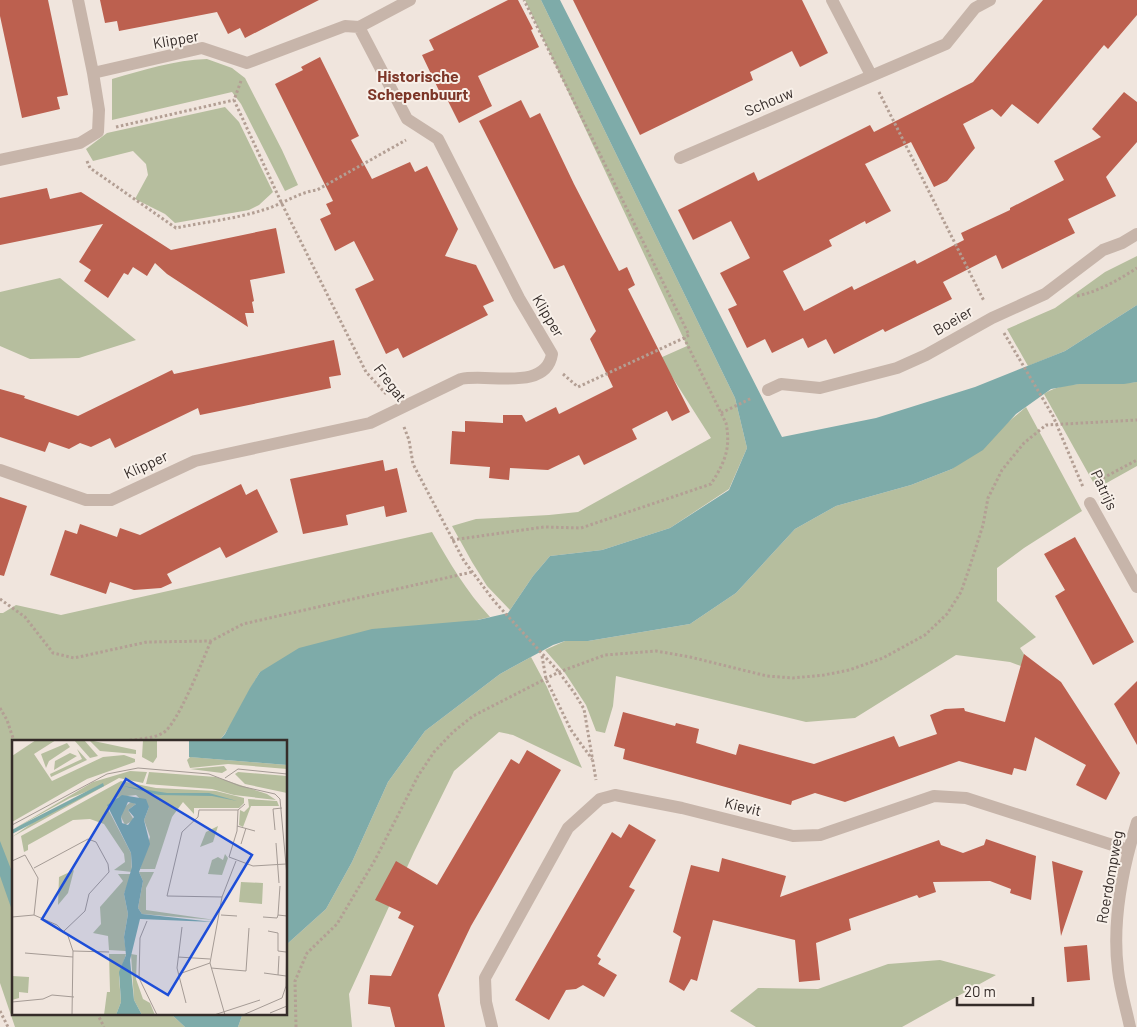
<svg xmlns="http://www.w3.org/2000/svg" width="1137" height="1027" font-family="Barlow,sans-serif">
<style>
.green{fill:#b6be9e}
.water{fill:#7eaba9}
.building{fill:#bc604f}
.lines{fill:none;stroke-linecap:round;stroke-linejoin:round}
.path{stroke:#b39f94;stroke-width:3;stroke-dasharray:2.5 2.5;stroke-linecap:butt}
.street{stroke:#c7b5aa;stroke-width:12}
.labels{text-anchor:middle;stroke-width:4;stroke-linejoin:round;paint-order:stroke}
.street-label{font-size:15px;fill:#352c29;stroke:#f8f0e9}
.neighbourhood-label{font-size:16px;font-weight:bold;fill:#7d3628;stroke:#f8f0e9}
.inset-road{fill:none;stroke:#a59b95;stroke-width:1}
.view{fill:#1d4ed8;fill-opacity:0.15;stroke:#1d4ed8;stroke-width:2.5}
.inset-edge{fill:none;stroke:#352c29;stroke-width:2.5}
</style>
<rect width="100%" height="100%" fill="#f0e5dd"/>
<path class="green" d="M525,0H541L735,398L747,448L729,489L670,528L602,550L550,556L533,576L510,610L487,586L472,562L452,526L476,519L549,515L578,512L711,438L660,358L687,346Z
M207,59L232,68L245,78L282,150L298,185L285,191L241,104L232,92L112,120V79C144,70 174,60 207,59Z
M225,107L239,122L273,192L259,205L249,210L175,223L165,214L135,199L148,175L146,164L133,151L93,161L86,149L107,133Z
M1137,256V305L1065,351L1028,366L1007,329L1055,308L1105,272Z
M60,278L136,340L79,358L30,359L0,346V292Z
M1137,382V466L1103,485L1109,494L1102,498L1044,394C1068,378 1109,386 1137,382Z
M1026,407L1082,511L1024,548L997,568V601L1036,637L1020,648L1035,671L1010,662L956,655L855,718L806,722L616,676L613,706L605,733L596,731L586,705L565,673L545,650L565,641H588L690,624L736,593L795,529L836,506L911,485L952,469Z
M432,532C449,562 466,591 490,617L260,672C246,694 236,722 219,741H14V1013H170L185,1027H15L0,983V613H3L16,605L61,615Z
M531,657L547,687L582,768L513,735L499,732L454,771L414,852L349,994L352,1027H238L243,1013H286V945L326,909L352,862L388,782L425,731L500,674Z
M940,960L996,975L902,1027H756L730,1011L758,988L818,989L888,964Z"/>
<path class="water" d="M541,0H560L782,437L876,418L975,387L1065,351L1137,305V382L1124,384H1079L1051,389L1016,414L983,450L952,469L911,485L836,506L795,529L736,593L690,624L588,641H565L553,645L500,674L425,731L388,782L352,862L326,909L286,945V741H219L225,734L250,688L260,672L299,648L372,629L478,620L508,613L533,576L550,556L602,550L670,528L729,490L747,448L735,398Z
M0,841L14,877V916L0,876Z
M170,1013H243L238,1027H185Z"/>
<path class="building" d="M0,0H48L68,95L57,97L60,109L22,118L0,16Z
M100,0H319L245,38L240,28L228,34L217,12L119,31L117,21L105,23Z
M508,0H518L533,29L531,30L539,47L478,76L492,106L459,123L445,95L442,97L422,55L434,50L429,40Z
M573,0H802L828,53L800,67L792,51L750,72L753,80L640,135Z
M1043,0H1137V15L1108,49L1104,45L1038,124L1012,104L1001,117L992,109L963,124L975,148L947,181L934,187L911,142L865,164L891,211L866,224L865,221L829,240L832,246L783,271L804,311L852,286L854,290L915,260L917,264L964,240L961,233L1010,210V208L1064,180L1054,161L1101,137L1092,129L1124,92L1137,102V142L1106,177L1116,196L1068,219L1075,233L1002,269L996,255L943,282L952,299L885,332L883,329L834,354L826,339L808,348L803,338L772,353L765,339L747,348L728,309L737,305L720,273L750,258L731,221L693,240L678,210L754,172L758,181L870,125L874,132L973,82Z
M320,57L359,136L351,140L372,179L410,162L415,172L427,166L458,229L445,256L476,265L494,301L483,306L488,315L403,358L398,348L386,354L355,289L374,280L354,241L335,251L320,219L331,214L326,204L333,201L275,84L303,70L301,67Z
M521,100L530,118L540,113L574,184L619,271L627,267L635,285L628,289L690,412L672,421L667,411L632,429L637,439L584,465L579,455L548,470L510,468L509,480L489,478L490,467L450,464L452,431L465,432V421L503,423V415H522L526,422L556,407L559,414L613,387L590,339L596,331L564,265L554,269L479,121Z
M47,188L50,199L81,192L171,250L276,228L285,273L250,280L254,301L252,302L254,313H245L248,327L167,274L155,263L147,276L133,267L128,275L124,273L108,298L84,281L91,270L79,262L103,224L0,245V198Z
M334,340L341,375L329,377L331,388L200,415L198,408L115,448L110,438L91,447L80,443L69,449L49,442L45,452L0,437V389L25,396L24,398L78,416L172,370L174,374Z
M383,460L385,471L397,468L407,512L386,517L384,506L346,515L348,525L303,534L290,479Z
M241,484L246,495L257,489L278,532L226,558L220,547L167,574L172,583L161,588L134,590L110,582L106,594L50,575L65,530L77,534L80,524L117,537L120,528L140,535Z
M0,497L27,506L4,576L0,575Z
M1075,537L1134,642L1093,665L1055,596L1065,590L1044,554Z
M1024,654L1061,682L1120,773L1106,800L1076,785L1086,765L1035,737L1026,771L1014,768L1012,775L959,761L845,802L815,793L792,801L791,805L623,759L625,749L614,746L623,712L675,726L676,723L699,729L696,743L736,755L739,744L814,764L894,736L899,747L937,734L930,715L945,709L964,708L965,711L1005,722Z
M1137,681V745L1114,704Z
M527,750L561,770L471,926L438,995L445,1027H395L390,1007L368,1004L370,975L391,976L414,926L398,918L401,912L375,900L396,861L437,885L511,759L519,764Z
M629,824L656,840L629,887L635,890L597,956L601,959L598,964L617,975L604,997L583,985L576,989L566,990L549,1020L515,1000L612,832L621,838Z
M986,839L1036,856L1031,900L1010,893L1011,889L990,881L933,882L936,892L919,898L917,895L849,919L851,930L816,943L820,980L799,982L795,940L713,920L697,981L691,979L684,991L669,982L681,937L673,932L691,865L719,872L722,858L786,876L780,897L939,840L941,845L963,853L984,845Z
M1052,861L1083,871L1061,936Z
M1087,945L1090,980L1067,982L1064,947Z"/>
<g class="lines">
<path class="path" d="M241,81L234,100L282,204L366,372L387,395
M879,92L984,301
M116,127L234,100
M87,161L90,168L176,228C204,222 235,219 263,210C281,205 299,192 317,190L406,140
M1077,296C1100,291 1118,280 1137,268
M1004,333L1053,416L1083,487
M563,374L578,387L684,338
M721,413L752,398
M404,427L409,440L413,464L464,561L494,601L559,672L575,694L584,709L596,780
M1098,487L1103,478L1137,460
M452,540L544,527L581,528L711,484C725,462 731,448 726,423L684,338L689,335L524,0
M0,599L25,617L53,653L74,658L147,642L211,641L243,624L472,572
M542,656L546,679L571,730L592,759
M0,708L7,720L14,741
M125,741C137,739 152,739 163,733C178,724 203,659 211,641
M0,1011L8,1027
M97,1013L104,1027
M296,1027L295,981L307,953L337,924L375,860L418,776L434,752L453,732L473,716L559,672L605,655L656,651L690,657L767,676L793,678L824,675L849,670L883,658L925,635L947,614L961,592L969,569L983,525L988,498L1002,470L1024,443L1046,425L1137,420"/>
<path class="street" d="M832,0L871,75
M359,27L410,0
M680,158L946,44L975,8L990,0
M0,160L80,143L98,132L99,110L93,73L78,0
M768,390L781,384L820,388L897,368L926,355L992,318L1045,294L1103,250L1122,243L1137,234
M0,470L86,500H111L195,461L370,423L461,379C488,373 546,392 552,354L519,298L438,139L407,119L359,27L345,26L247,63L202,48L93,73
M1090,503L1137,587
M492,1027L486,1002L485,978L568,828L600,799L615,795L682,808L793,836L820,835L934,796L966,798L1128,850
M1130,1027C1126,1008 1120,989 1118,970C1112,923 1123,867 1137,822"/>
</g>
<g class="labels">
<g class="street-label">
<text transform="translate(176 40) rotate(-10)" y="5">Klipper</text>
<text transform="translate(769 102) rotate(-23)" y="5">Schouw</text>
<text transform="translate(548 316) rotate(59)" y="5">Klipper</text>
<text transform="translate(953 321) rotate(-30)" y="5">Boeier</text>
<text transform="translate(390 383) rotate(53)" y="5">Fregat</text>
<text transform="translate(146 465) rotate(-25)" y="5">Klipper</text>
<text transform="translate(1104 490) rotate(65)" y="5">Patrijs</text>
<text transform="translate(743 807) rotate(14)" y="5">Kievit</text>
<text transform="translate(1110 877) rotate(-80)" y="5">Roerdompweg</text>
</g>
<g class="neighbourhood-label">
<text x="418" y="82">Historische<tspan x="418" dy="18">Schepenbuurt</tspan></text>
</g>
</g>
<g transform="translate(12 740)">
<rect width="275" height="275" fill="#f0e5dd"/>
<path d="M24,0H44L22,14L40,41L91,17L112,15L123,19V22L75,39L0,82V16ZM62,0H72L86,16L78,18ZM77,0L124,10V14L88,11ZM131,0H145V17L141,23L130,17ZM55,3L58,7L37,21L34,28L29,14ZM65,9L75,20L39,37L38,34L70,19ZM58,13L65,16L42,30L43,21ZM178,17L275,25V29L216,24L178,28L175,20ZM212,26L215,30L210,33L178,29ZM118,31L135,32L131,43L107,38L0,97L23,81L92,45L58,58L0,90L81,42ZM137,32L204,37L255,54L264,60L222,55L200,49L134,44ZM226,32L275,36V53L233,44L223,34ZM109,41L144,48L204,51L232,58V63L227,68H182V74L171,62L160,77L143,129H128L138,97L132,80L137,67L124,55L106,57L96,69L119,113L120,132L102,130L113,122L112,114L92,84L78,79L61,80L16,105V110L12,112L9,96ZM236,59L265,61L267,66H239L231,87L227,85L228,70L232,72L237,67ZM119,62L124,64L116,70L122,80L113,85L109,77L111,68ZM206,86L201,102L188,107L194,92ZM213,114L216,118L210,135L196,134L200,120L206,117L211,120ZM62,130L56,153L46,165L47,137ZM127,132H142L134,148V170L203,180L130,174L126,168L131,141ZM120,134L112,154L116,174L112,197L114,211L97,210L96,196L81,193L89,184L88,167L111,141L106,134ZM229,142L251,143L250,164L227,162ZM97,214H114L107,237L109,262L104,275H92L95,252H98ZM119,214L125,215L124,239L131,259L138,263L143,275H130L122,260ZM0,236L17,237L16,253L7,252V258L0,260Z" fill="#b6be9e"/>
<path d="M177,0H275V25L177,17ZM91,43L92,46L0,94V90L9,85ZM111,46L155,53H197L225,61L200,56L147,55ZM110,55L134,59L137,67L132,80L138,104L127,132L131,141L126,168L130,174L201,182L128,179L118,220L122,260L130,275H104L109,262L107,232L114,215L112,197L116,174L112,154L120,127L119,113L95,65ZM116,62L124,64L116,70L122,77L116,85L110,83L109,77Z" fill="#7eaba9" fill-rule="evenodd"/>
<path class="inset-road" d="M213,38L226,29L275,34M226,70L225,91L217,117L241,126L274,124M0,85L95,34L126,28L197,34L228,46L263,54L268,59L275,136M225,86L243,91M263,90L261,69L270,68M264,103L267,143M229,104L234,88M0,121L13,115L26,138L22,175M224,121L210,157L155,156L170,92L186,77L187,70H226L233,64M22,128L76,99L84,102L96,124L97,132L77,154L73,171L52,191M268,146L266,175L275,176M210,157L198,223L213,275M209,175L225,176M0,177L22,175L45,185L56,196L61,211L60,275M251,177L265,178L266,175M135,181L128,198L127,238L145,275M170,187L165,228L174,263M256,191L266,193V211L274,212M61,211L97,212M13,213L61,217M166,217L198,219M199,228L234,231L237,188M252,233L274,236M167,234L198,223M266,235L267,216M0,262L31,259L40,255L62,257M258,273L275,266M202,275L248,260M231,275L270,258L274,246L275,197"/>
<path class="view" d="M114,39L240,115L156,255L30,179Z"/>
<rect width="275" height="275" class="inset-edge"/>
</g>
<path d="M957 997v8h76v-8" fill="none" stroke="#352c29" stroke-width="2.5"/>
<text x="964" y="997" font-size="15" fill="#352c29" stroke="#f8f0e9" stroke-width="4" paint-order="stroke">20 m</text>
</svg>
